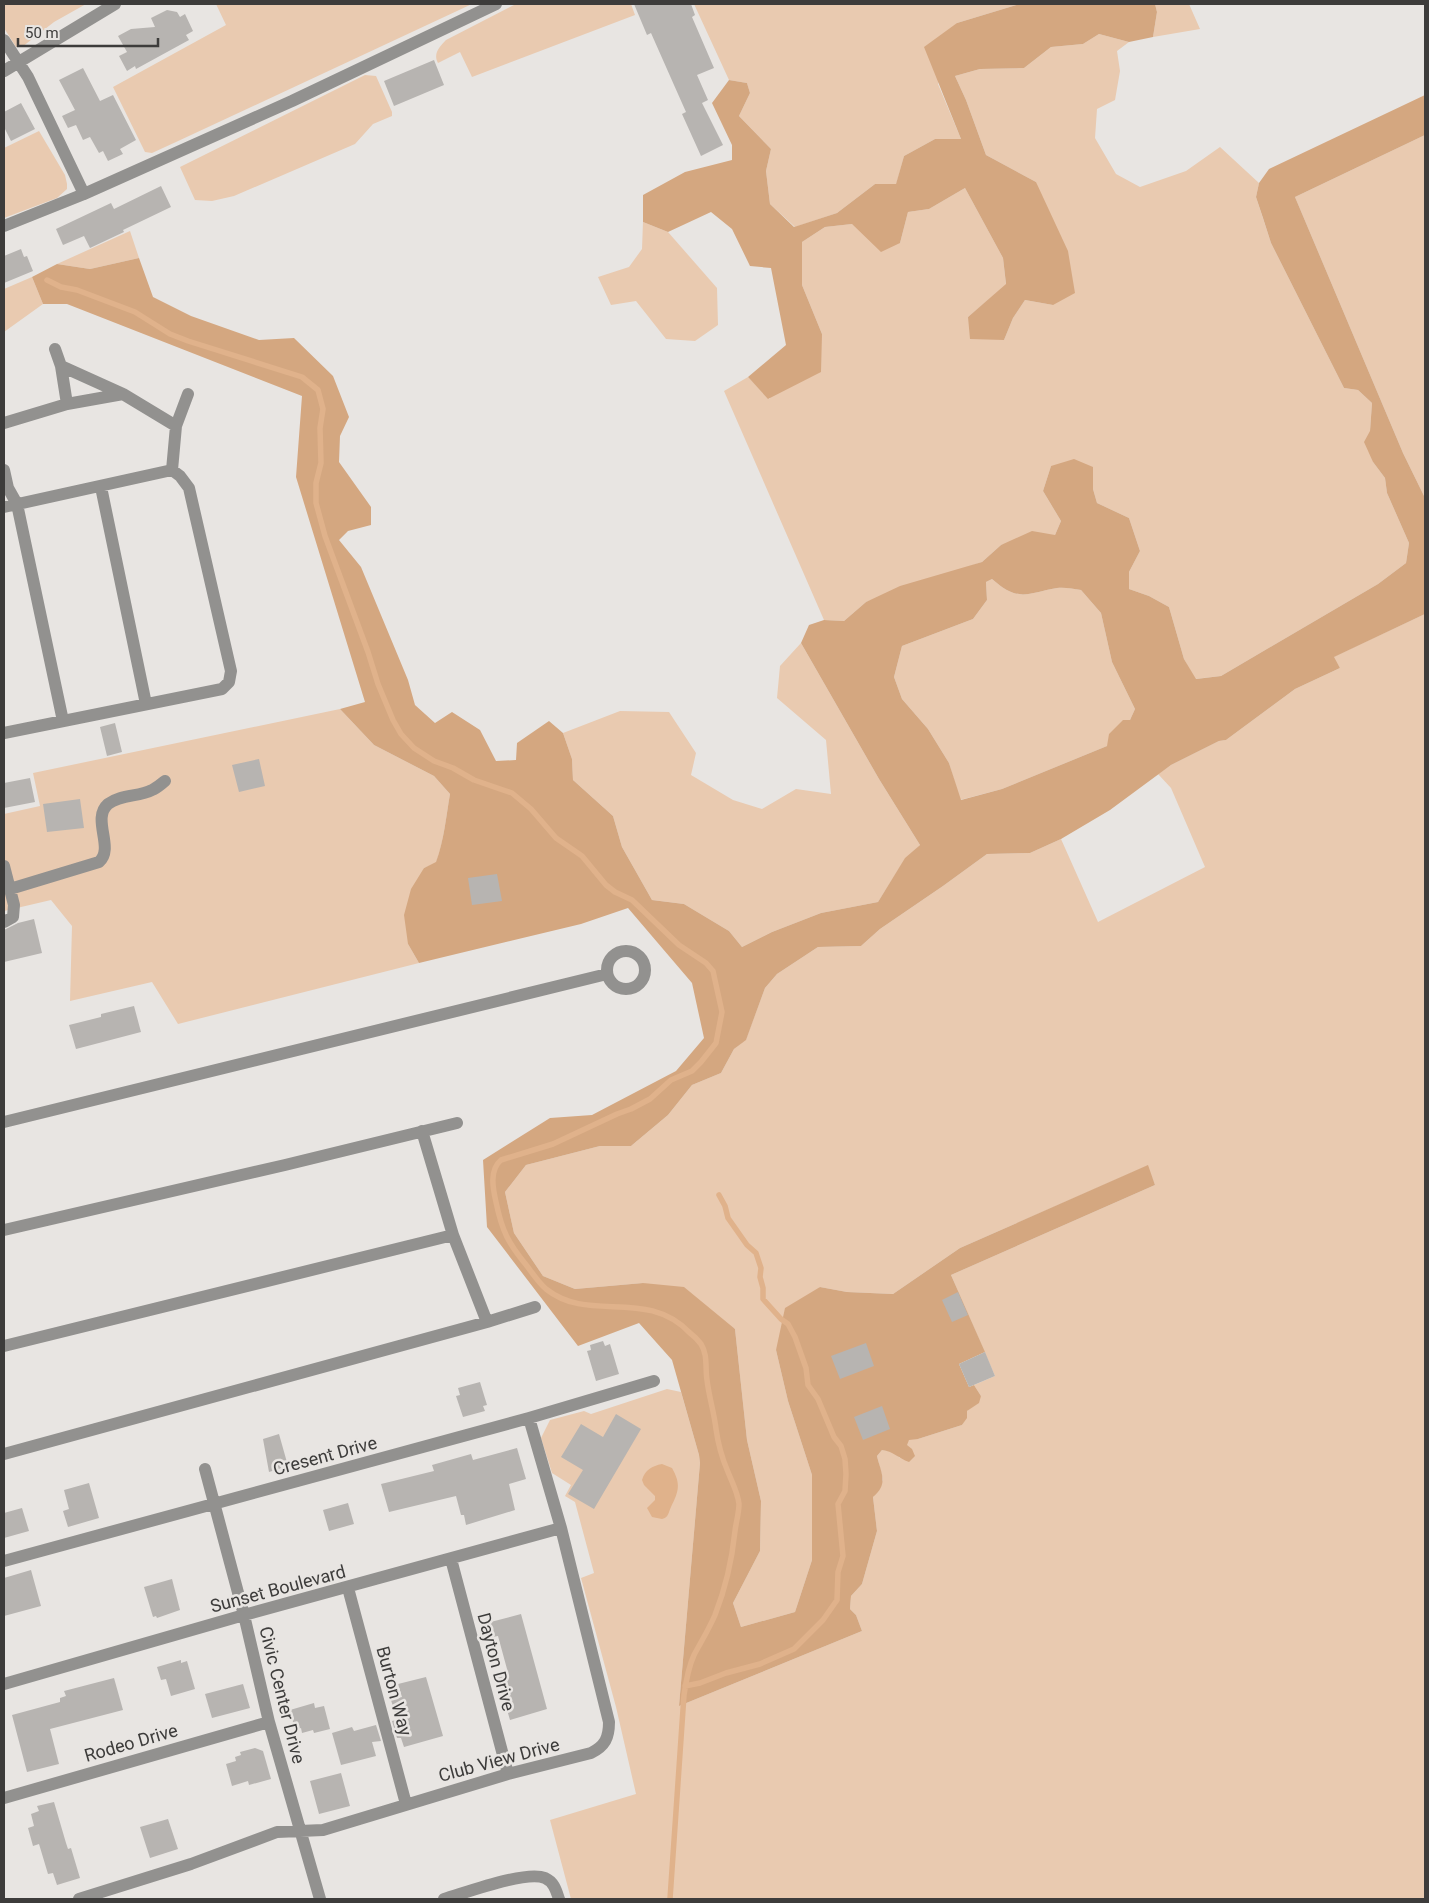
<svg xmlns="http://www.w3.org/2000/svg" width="1429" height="1903" font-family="Roboto,sans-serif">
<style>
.green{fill:#e9cab0}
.forest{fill:#d4a780;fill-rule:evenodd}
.water{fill:#e0b28b}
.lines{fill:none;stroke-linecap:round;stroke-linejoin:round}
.stream{stroke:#e0b28b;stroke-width:5.5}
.building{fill:#b7b4b1}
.minor{stroke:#92918f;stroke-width:12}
.labels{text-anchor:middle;stroke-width:5;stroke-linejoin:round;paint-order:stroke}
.street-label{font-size:18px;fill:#3d3c3b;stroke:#e8e5e2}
</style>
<rect width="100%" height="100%" fill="#e8e5e2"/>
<path class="green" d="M4,4H86L54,22L22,47H16L4,28Z
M216,4H472L176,142L152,153L145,152L113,87L226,25Z
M516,4H631L635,15L472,77L460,52L438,63C433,54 439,47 446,40Z
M694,4H1020L957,23L938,84L961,139H935L904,156L896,185L875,184L837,213L795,227L770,204L766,171L771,149L739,116L750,93L747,83L729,80Z
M1155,4H1189L1200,29L1153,37L1157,12Z
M1099,34L1129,42L1117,51L1120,71L1115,100L1097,109L1095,138L1116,174L1140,187L1186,171L1220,147L1259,183L1256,197L1271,243L1344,388L1358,390L1372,403L1370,431L1373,462L1385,478L1387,493L1409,543L1406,563L1378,584L1221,676L1195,679L1184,659L1169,607L1149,596L1129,589V572L1140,551L1129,518L1097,503L1093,489V467L1051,466L1043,491L1061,521L1055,535L1001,545L982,562L866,602L844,621L824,620L724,391L748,377L769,399L822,334L802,285V242L825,227L852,224L900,243L908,212L929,209L965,188L1003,258L1006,285L968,317L1004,340L1013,318L1025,300L1053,305L1036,182L986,155L966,100L955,76L980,69L1024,68L1051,47L1083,44Z
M365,75L376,76L392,112V116L373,124L355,144L234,196L212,201L195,200L180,167Z
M39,131L65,175L67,184V189L57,198L4,218V148Z
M1425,135V498L1403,453L1295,197Z
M643,222L668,232L717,288L718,325L695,341L666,339L636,301L611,305L598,277L629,267L642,249Z
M130,231L139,258L90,269L57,264Z
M32,277L43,304L4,332V289Z
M992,579C1019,603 1027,593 1057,588C1065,587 1074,589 1081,590L1101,613L1112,662L1135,709L1130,720L1107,746L1002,789L960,800L949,763L928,729L902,699L894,677L902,646L973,619L987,600L986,582Z
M1425,614V1899H571L550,1820L636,1794L616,1707L581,1578L594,1573L575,1502L565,1496L571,1485L552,1473L541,1438L550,1420L584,1411L591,1414L667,1389L681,1392L699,1455L700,1463L679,1706L862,1631L856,1615L850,1609L851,1596L862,1584L877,1531L873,1497L883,1480L877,1456L882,1450L892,1451L900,1458L909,1439H918L962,1425L966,1418L967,1411L981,1396L974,1385L995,1376L951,1275L1155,1185L1147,1166L960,1248L893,1294L847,1292L820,1287L776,1350L788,1401L812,1475V1560L795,1612L741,1627L733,1603L760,1551L761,1501L747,1440L735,1329L643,1283L575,1289L543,1276L514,1233L505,1192L526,1165L600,1146H631L668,1115L692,1085L721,1073L734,1049L746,1039L765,988L777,974L818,947L861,946L880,929L943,886L987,854L1030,853L1061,839L1098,922L1205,867L1171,788L1158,774L1171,765L1219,741L1226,740L1295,689L1340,668L1333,657Z
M801,643L879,779L920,845L905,859L878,902L821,913L772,932L742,947L729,931L684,904L652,900L622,847L613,816L573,780L572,759L563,733L620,711L669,712L696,753L691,775L733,800L762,809L796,789L831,794L826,740L777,698L780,666Z
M340,709L374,745L434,776L450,794C446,817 444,840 436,863L424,868L408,944L419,963L178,1024L152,982L70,1001L72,926L51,900L4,911V814L40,806L33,773Z"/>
<path class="forest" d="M1020,4H1155L1157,12L1153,37L1129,42L1099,34L1083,44L1051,47L1024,68L980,69L955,76L966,100L986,155L1036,182L1068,251L1075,293L1053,305L1025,300L1013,318L1004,340L970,339L968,317L1006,284L1003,258L965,188L929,209L908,212L900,243L881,252L852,224L825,227L802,242V285L822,334L821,372L768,399L748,377L786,345L771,268L750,266L732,229L711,212L668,232L643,222V195L685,172L732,160V145L712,103L729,80L747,83L750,93L739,116L771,149L766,171L770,204L794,227L837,213L875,184H896L904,156L935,139H961L924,47L957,23Z
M1425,95V135L1295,197L1403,453L1425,498V614L1334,657L1340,668L1295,689L1226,740L1219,741L1171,765L1110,810L1061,839L1030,853L987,854L943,886L880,929L861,946L818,947L777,974L765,988L746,1040L734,1049L721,1073L692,1085L668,1115L631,1146H600L526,1165L505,1192L514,1233L543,1276L575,1289L643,1283L684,1287L735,1329L747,1440L761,1501L760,1551L733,1603L741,1627L795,1612L812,1560V1475L788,1401L776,1350L785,1308L820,1287L847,1292L893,1294L960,1248L1148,1165L1155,1185L951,1275L985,1352L959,1364L969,1387L974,1385L981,1396L979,1403L967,1411V1418L962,1425L918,1439L909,1440L907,1445L912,1449L915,1456L909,1462C898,1458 893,1451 882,1450L877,1456C881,1473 889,1484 873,1497L877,1531L862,1584L851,1596L850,1609L856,1615L862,1631L679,1706L700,1463L699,1455L672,1360L639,1323L578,1346L487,1227L483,1160L550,1118L592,1115L676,1071L704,1038L692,983L628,908L581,924L419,963L408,944L404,915L411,889L424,868L436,862C444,840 446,817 450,794L434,776L374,745L340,709L365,702L296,477L302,396L67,304H43L32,277L57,264L90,269L139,258L153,297L191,316L259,340L294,338L333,376L349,417L340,436L339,462L371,507V525L348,531L339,540L361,567L408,680L415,705L435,723L452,712L480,730L496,761L516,760L517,743L549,721L563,733L572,759L573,780L613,816L622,847L652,900L684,904L729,931L742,947L772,932L821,913L878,902L905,858L920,845L879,779L801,643L809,625L824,620L844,621L866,602L900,586L982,562L1001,545L1032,531L1055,535L1061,521L1043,491L1051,466L1074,459L1093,467V489L1097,503L1129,518L1140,551L1129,572V589L1149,596L1169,607L1184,659L1196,679L1221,676L1378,584L1406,563L1409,543L1387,493L1385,478L1373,462L1364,442L1370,431L1372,403L1358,390L1344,388L1271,243L1263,218L1256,197L1259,183L1269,169ZM992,579C1019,603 1027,593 1057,588C1065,587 1073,589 1081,590L1101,613L1112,662L1135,709L1130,720H1123L1109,734L1107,746L1002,789L961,800L949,763L928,729L902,699L894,677L902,646L973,619L987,600L986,582Z"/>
<path class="water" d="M662,1464L672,1468C681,1484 679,1491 671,1507C668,1513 669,1517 662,1519L652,1517L647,1508L655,1500V1496L644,1485L642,1480C645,1470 652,1466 662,1464Z"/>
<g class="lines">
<path class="stream" d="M47,280L61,287L77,290L135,312L170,334L188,341L302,377L318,390L323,409L320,428L321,463L316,483V503L325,536L368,652L378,684L393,720L401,734L414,748L434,761L453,768L474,780L512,793L531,809L556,838L582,856L606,885L615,892L632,900L679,945L706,963L713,971L722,1012L716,1043L701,1062L692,1071L671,1080L650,1099L631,1109L617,1114L553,1144L501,1160C489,1170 493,1189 496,1202C502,1231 508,1243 527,1266C533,1274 539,1283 546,1289C590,1324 646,1287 690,1333C694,1336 698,1340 701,1344C708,1355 705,1368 707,1380C709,1397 714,1412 716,1429C718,1444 722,1458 728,1472C732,1482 738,1493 739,1504C739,1513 736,1522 735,1531C732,1560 726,1587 715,1615C709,1629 701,1642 694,1655C688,1668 686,1681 684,1695L670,1899
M685,1686L700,1683L726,1673L760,1664L794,1649L823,1620L837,1600L838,1572L843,1556L838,1504L845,1491L846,1474L845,1459L841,1446L834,1437L818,1399L808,1385L806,1368L795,1337L788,1324L781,1319L763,1299V1288L760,1277L761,1268L756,1253L747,1245L728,1218L725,1206L719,1195"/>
</g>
<path class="building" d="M634,4H691L695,15L692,17L714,68L697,75L708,100L702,103L723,145L701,156L682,114L686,112L674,85L651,33L647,35Z
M167,10L177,12L180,17L185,14L193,31L186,35L189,40L136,69L135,66L127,71L119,56L127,52L118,36L131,29L155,27L151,18Z
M434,60L444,85L394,106L384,81Z
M83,68L100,101L113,95L136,140L120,149L123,154L108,161L103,151L99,153L90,137L83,140L76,125L68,128L62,116L75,110L59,80Z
M21,103L35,129L11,141L4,127V112Z
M161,186L171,207L123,230L124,232L90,248L84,236L63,245L56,229L111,203L114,209Z
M21,249L24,257L27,256L33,271L4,283V256Z
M115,723L122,752L107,756L100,727Z
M259,759L265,786L239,792L232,765Z
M30,778L35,802L4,808V783Z
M80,799L84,828L47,832L43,804Z
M497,874L502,901L472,905L468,878Z
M34,919L42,953L4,962V930L18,923Z
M134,1006L141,1032L76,1049L69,1025L101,1017V1014Z
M958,1292L968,1315L952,1322L942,1300Z
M603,1341L605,1346L610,1344L619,1374L596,1381L587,1351L591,1350L590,1345Z
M866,1343L874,1366L840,1379L831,1356Z
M985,1352L995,1376L969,1387L959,1364Z
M480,1382L487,1405L483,1406L485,1411L463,1417L456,1396L460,1395L458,1388Z
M882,1406L890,1429L863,1440L854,1417Z
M616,1414L641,1429L594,1509L568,1494L583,1470L561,1457L581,1424L603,1437Z
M279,1434L288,1466L269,1472L263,1439Z
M517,1448L526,1479L509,1484L515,1510L466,1525L464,1515H461L456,1496L389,1512L381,1484L434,1471L432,1465L471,1454L473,1460Z
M89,1483L99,1518L68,1527L63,1511L69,1509L64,1490Z
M348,1503L354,1524L329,1531L323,1510Z
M22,1508L29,1531L4,1538V1513Z
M31,1570L41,1606L4,1616V1578Z
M172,1579L180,1610L157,1618L156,1616L153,1617L144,1587Z
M521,1614L547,1709L510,1720L496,1672L507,1669L498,1636L487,1638L483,1624Z
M181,1660V1663L187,1661L195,1689L171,1696L166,1679L161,1680L157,1667Z
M426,1677L443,1736L404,1747L401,1738H397L392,1721L397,1720L391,1700L402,1697L398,1684Z
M114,1678L123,1710L50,1729L59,1764L27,1772L12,1715L60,1702V1698L66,1696L64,1691Z
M243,1684L250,1708L212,1718L205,1694Z
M314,1703L315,1708L324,1706L330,1729L314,1733L313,1730L302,1733L301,1728L295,1730L290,1710Z
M376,1725L381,1741L372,1742L376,1756L341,1765L332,1733L352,1727L354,1731Z
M255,1748L263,1751L271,1779L249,1785L248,1781L232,1786L226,1764L236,1761L235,1757L241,1755L240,1752Z
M341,1773L350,1806L319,1814L310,1781Z
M54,1802L66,1843L68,1849L71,1848L80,1878L57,1885L53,1873L48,1874L39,1844L33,1846L28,1828L34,1826L31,1814L39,1811L37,1806Z
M168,1819L178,1849L150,1858L140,1827Z"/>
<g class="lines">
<path class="minor" d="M4,40L28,77L84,194
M4,71L115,4
M4,226L84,194L292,101L496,4
M55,349L61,366L67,404
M61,366L123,394L176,426
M4,423L67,404L123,394
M4,470L8,488L17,504L63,721
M172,470L176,426L188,394
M101,487L146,704
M4,507L172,470L180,476L189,488L231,671L229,682L222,689L4,733
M4,866L14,905L13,917L4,922
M10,889L99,862C115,848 91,819 108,804C121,794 139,797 152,790C157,788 161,784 165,781
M607 970a19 19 0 1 1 38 0a19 19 0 1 1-38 0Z
M4,1122L607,974
M422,1131L453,1235L487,1322
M4,1230L285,1165L457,1123
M4,1346L453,1235
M4,1454L487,1322L535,1307
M205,1469L244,1615L269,1722L320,1899
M451,1559L508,1774
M4,1561L529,1418L654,1381
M348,1588L406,1804
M4,1684L244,1615L561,1528
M4,1798L269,1722
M79,1899L191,1864L277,1832L323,1830L508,1774L591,1753C605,1746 609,1738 609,1722L561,1528L529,1418
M444,1899C465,1893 526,1870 545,1878C554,1882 556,1890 559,1899"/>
</g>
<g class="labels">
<g class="street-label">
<text transform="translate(325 1456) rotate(-15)" y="6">Cresent Drive</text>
<text transform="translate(278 1589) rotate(-15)" y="6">Sunset Boulevard</text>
<text transform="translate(496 1662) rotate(75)" y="6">Dayton Drive</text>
<text transform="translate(394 1691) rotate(75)" y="6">Burton Way</text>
<text transform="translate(282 1695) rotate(76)" y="6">Civic Center Drive</text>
<text transform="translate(131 1743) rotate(-16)" y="6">Rodeo Drive</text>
<text transform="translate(499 1760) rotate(-15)" y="6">Club View Drive</text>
</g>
</g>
<rect width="1429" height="1903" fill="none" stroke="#3d3c3b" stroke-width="10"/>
<path d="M18 38v8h140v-8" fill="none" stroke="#3d3c3b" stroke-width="2.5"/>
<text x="25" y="38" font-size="15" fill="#3d3c3b" stroke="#e8e5e2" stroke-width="4" paint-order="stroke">50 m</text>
</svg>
